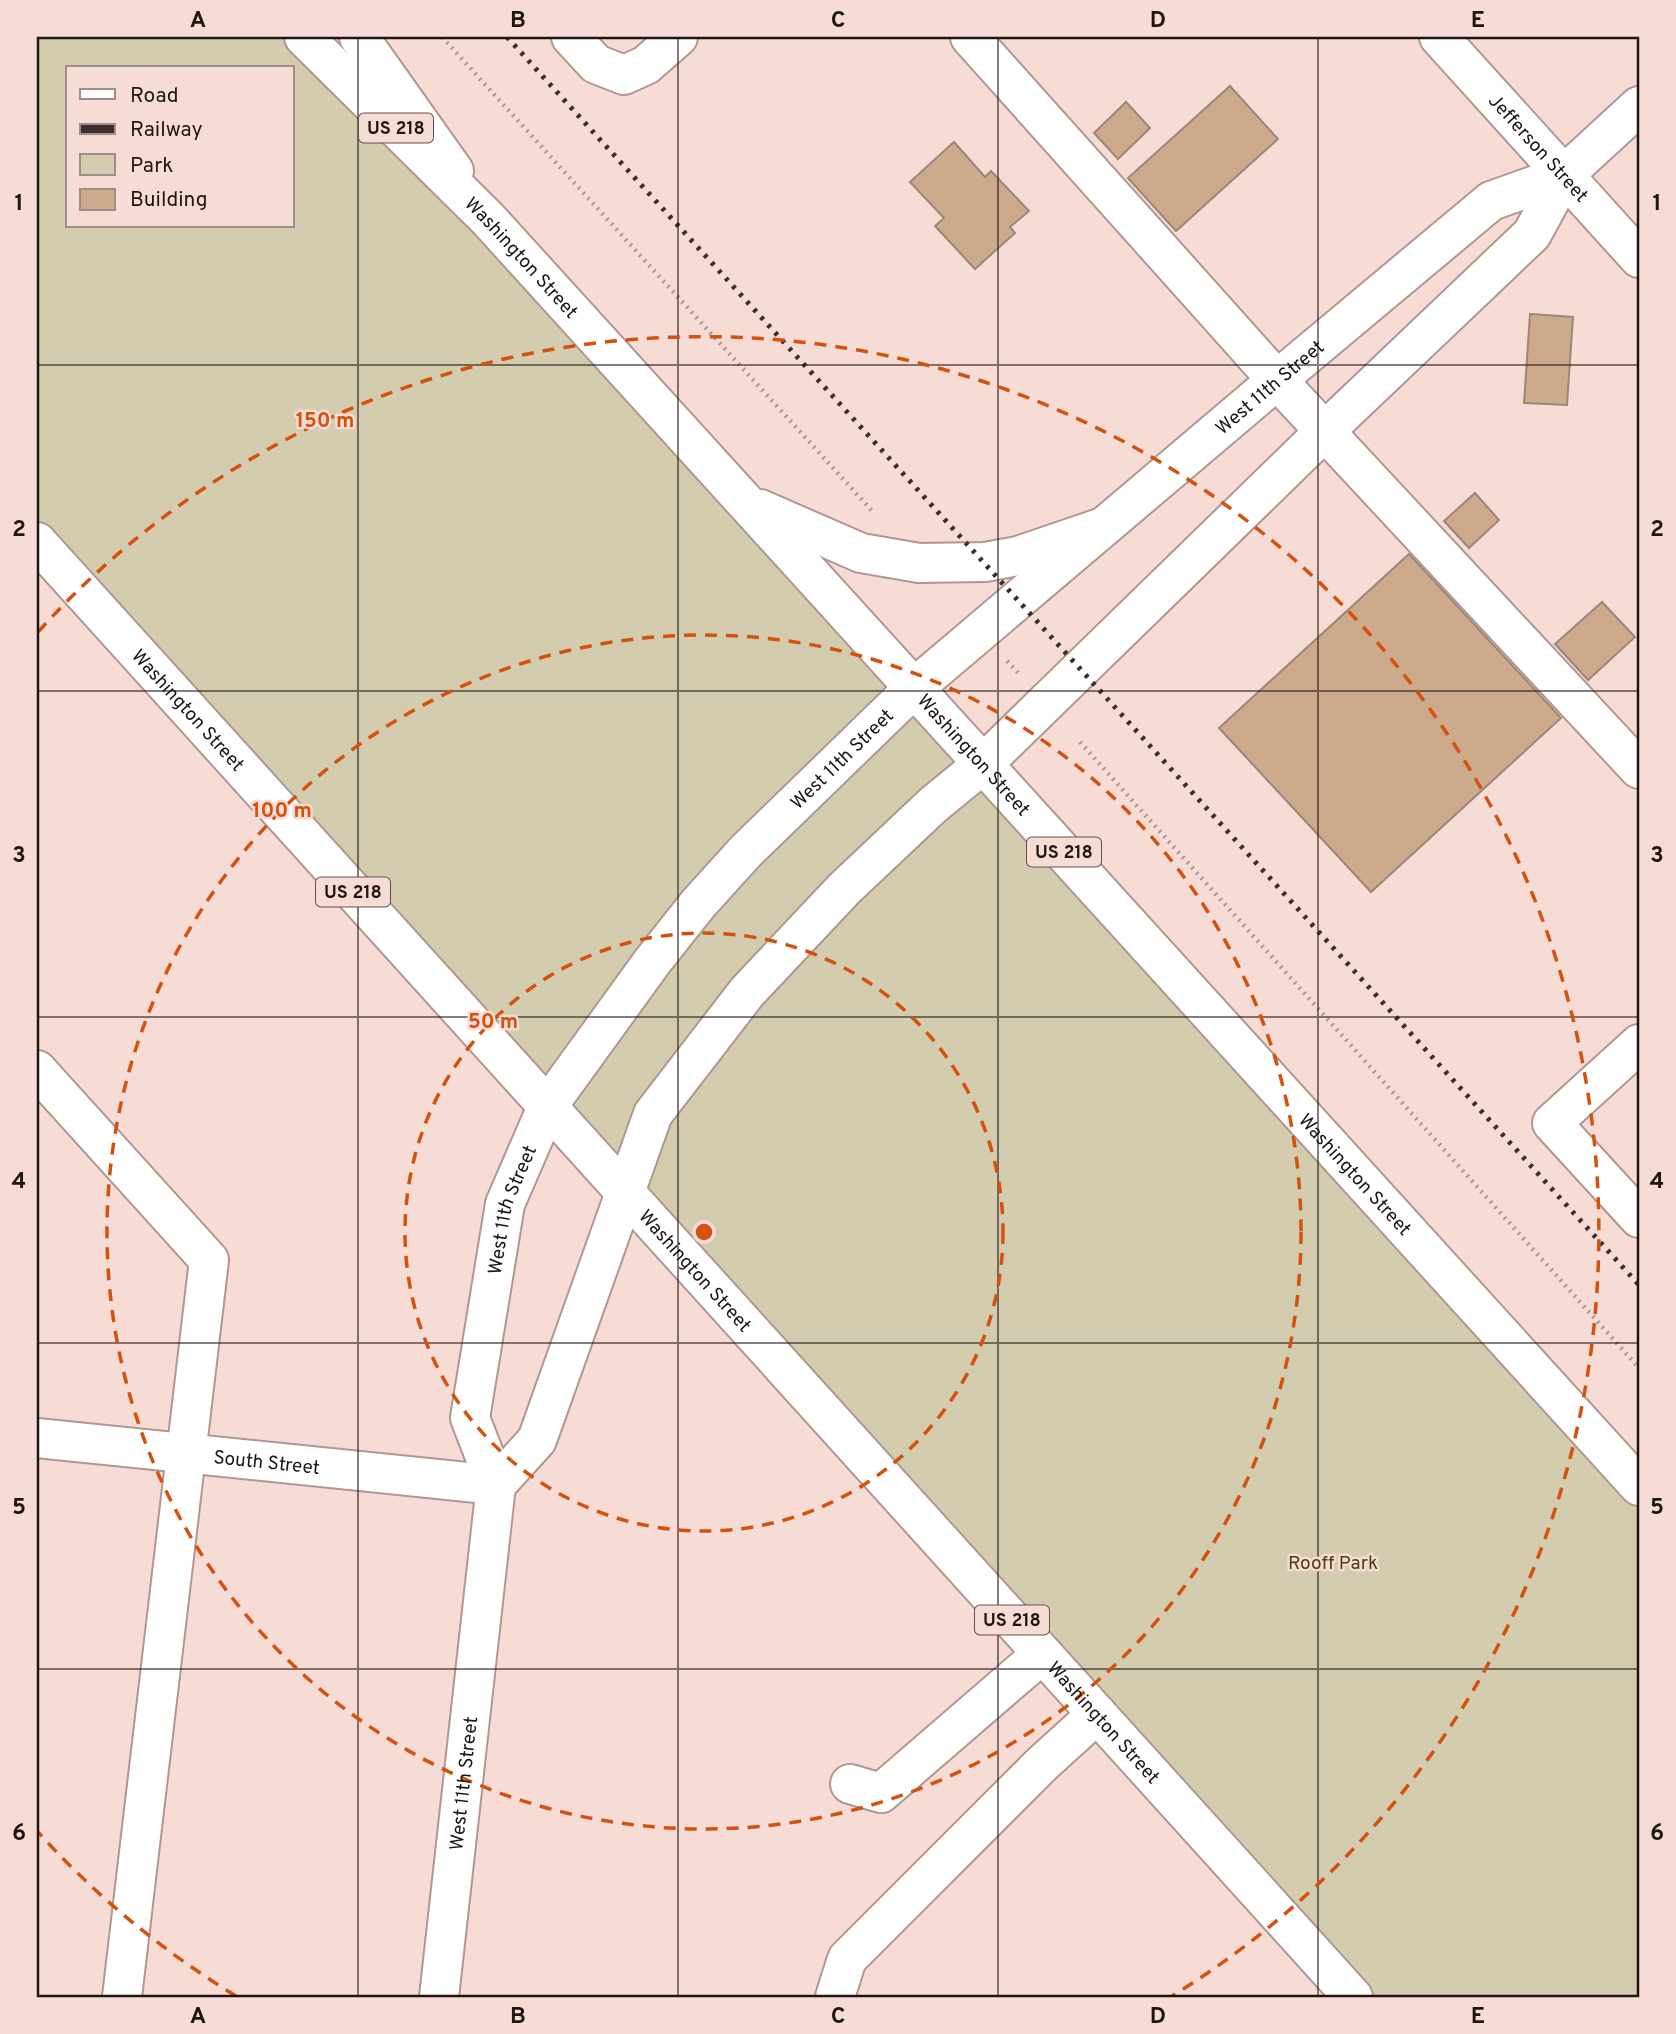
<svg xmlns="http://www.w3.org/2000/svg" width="1676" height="2034" font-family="Overpass,sans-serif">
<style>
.green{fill:#d3ccae;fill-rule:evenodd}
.building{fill:#cdaa8b;stroke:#998879;stroke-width:2}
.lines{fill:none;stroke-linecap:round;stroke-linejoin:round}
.minor-casing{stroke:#b09792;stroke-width:42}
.major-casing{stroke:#b09792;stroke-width:42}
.highway-casing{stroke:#b09792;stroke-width:42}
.path{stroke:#ac9793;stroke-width:4.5;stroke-dasharray:2 5;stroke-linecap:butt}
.minor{stroke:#fff;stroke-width:38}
.major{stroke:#fff;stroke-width:38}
.highway{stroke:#fff;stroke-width:38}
.rail{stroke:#3b2f2d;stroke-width:5;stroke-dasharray:3.5 7;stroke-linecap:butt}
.grid{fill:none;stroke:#1f1614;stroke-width:2;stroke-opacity:0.55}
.ring{fill:none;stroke:#d4520d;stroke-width:3.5;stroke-dasharray:12 9}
.labels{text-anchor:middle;stroke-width:5;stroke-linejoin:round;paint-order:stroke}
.shield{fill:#f7dcd6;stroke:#60514e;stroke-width:2}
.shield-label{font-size:18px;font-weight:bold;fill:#1f1614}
.street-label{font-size:19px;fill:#1f1614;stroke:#f7dcd6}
.park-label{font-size:19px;fill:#4d410a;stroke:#f7dcd6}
.centre{fill:#d4520d;stroke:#f7dcd6;stroke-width:3.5}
.ring-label{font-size:21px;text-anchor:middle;font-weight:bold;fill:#d4520d;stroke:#f7dcd6;stroke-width:5;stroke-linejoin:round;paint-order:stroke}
.neatline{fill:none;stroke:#1f1614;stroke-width:2.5}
.grid-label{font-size:23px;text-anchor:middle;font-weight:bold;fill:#1f1614}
</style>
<rect width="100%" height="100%" fill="#f7dcd6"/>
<path class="green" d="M37,37H304L1639,1486V1997H1353L37,542ZM68,68H292V226H68Z"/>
<path class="building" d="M1230,86L1278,139L1176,231L1128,178Z
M1126,102L1150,128L1118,159L1094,133Z
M954,142L985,177L991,171L1029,211L1010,227L1015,233L975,269L935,226L944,218L910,182Z
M1530,314L1573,317L1567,405L1524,403Z
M1475,493L1499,520L1469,548L1444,521Z
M1409,554L1561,718L1371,892L1219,728Z
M1602,602L1635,637L1588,680L1555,644Z"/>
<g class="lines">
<defs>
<g id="minor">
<path d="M359,37L454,171"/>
<path d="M571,37L596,64L624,75L646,65L678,37"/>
<path d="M970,37L1277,380L1639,769"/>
<path id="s1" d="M1439,37L1639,258"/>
<path d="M1639,1044L1552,1123L1639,1218"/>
<path d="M37,1070L209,1260L122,1997"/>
<path id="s2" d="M37,1438L496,1485"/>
<path d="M850,1784L881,1793L1042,1654"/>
<path d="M835,1997L847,1959L1042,1764L1097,1714"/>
</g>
<g id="major">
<path d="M496,1485L537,1440L653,1114L747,992L844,889L933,805L983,764L1325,431L1532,234L1564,175L1639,106"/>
<path id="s3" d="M439,1997L496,1485L470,1418L505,1204L547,1107L652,962L698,904L746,851L914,688L1277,380L1491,201L1564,175"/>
</g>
<g id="highway">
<path id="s4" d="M304,37L488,219L1639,1486"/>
<path d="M760,509L861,553L919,563L985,562L1018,556L1103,527"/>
<path id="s5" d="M37,542L1353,1997"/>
</g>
</defs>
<use href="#minor" class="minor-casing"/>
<use href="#major" class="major-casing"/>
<use href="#highway" class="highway-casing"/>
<path class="path" d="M442,37L873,512
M1007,661L1020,675
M1080,742L1639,1368"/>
<use href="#minor" class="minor"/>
<use href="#major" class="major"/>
<use href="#highway" class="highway"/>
<path class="rail" d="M507,37L1639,1285"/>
</g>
<path class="grid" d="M358,37V1997M678,37V1997M998,37V1997M1318,37V1997M37,365H1639M37,691H1639M37,1017H1639M37,1343H1639M37,1669H1639"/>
<g class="ring">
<circle cx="704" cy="1232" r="299"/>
<circle cx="704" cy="1232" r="597"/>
<path d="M236 1996A896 896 0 0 1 38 1832M38 632A896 896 0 1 1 1172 1996"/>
</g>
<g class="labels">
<g class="shield">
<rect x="359" y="113.5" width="74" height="29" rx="5"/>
<rect x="1027" y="837.5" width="74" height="29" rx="5"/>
<rect x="316" y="877.5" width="74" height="29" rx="5"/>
<rect x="975" y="1605.5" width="74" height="29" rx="5"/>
</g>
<g class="shield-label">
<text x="396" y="134">US 218</text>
<text x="1064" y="858">US 218</text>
<text x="353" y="898">US 218</text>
<text x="1012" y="1626">US 218</text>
</g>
<g class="street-label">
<text dy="7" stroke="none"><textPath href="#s1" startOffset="149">Jefferson Street</textPath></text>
<text dy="7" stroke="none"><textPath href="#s4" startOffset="310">Washington Street</textPath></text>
<text dy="7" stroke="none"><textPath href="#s3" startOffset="1934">West 11th Street</textPath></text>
<text dy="7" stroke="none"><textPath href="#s5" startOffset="226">Washington Street</textPath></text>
<text dy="7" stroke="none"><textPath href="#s4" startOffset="982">Washington Street</textPath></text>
<text dy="7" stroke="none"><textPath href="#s3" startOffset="1367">West 11th Street</textPath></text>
<text dy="7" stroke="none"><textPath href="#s4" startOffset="1549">Washington Street</textPath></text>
<text dy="7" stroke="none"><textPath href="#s3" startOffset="800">West 11th Street</textPath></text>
<text dy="7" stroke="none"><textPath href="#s5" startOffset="982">Washington Street</textPath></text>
<text dy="7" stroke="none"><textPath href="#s2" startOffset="231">South Street</textPath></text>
<text dy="7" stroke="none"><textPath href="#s5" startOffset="1591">Washington Street</textPath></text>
<text dy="7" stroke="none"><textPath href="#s3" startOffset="215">West 11th Street</textPath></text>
</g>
<g class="park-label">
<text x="1333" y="1569">Rooff Park</text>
</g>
</g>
<circle cx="704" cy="1232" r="10" class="centre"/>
<g class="ring-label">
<text x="325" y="427">150 m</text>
<text x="282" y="817">100 m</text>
<text x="493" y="1028">50 m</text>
</g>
<rect width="1676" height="2034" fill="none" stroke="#f7dcd6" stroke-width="77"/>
<rect x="66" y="66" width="228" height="161" fill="#f7dcd6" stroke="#a18d88" stroke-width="2"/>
<rect x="80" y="89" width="35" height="10" fill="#ffffff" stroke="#a18d88" stroke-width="2"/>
<text x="130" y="102" font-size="21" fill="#1f1614">Road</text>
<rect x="80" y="124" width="35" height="10" fill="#3b2f2d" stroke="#a18d88" stroke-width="2"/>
<text x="130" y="136" font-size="21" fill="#1f1614">Railway</text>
<rect x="80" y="154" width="35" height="21" fill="#d3ccae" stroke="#a18d88" stroke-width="2"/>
<text x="130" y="172" font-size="21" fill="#1f1614">Park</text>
<rect x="80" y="189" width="35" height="21" fill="#cdaa8b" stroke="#a18d88" stroke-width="2"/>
<text x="130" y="206" font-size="21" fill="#1f1614">Building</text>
<rect x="38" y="38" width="1600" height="1958" class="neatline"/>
<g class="grid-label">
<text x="198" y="27">A</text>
<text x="518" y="27">B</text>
<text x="838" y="27">C</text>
<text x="1158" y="27">D</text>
<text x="1478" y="27">E</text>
<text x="19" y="210">1</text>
<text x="1657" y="210">1</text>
<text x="19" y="536">2</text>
<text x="1657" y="536">2</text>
<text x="19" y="862">3</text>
<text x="1657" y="862">3</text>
<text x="19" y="1188">4</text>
<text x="1657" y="1188">4</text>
<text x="19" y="1514">5</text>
<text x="1657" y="1514">5</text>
<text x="19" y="1840">6</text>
<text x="1657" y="1840">6</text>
<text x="198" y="2023">A</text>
<text x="518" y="2023">B</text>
<text x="838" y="2023">C</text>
<text x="1158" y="2023">D</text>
<text x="1478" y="2023">E</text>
</g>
</svg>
